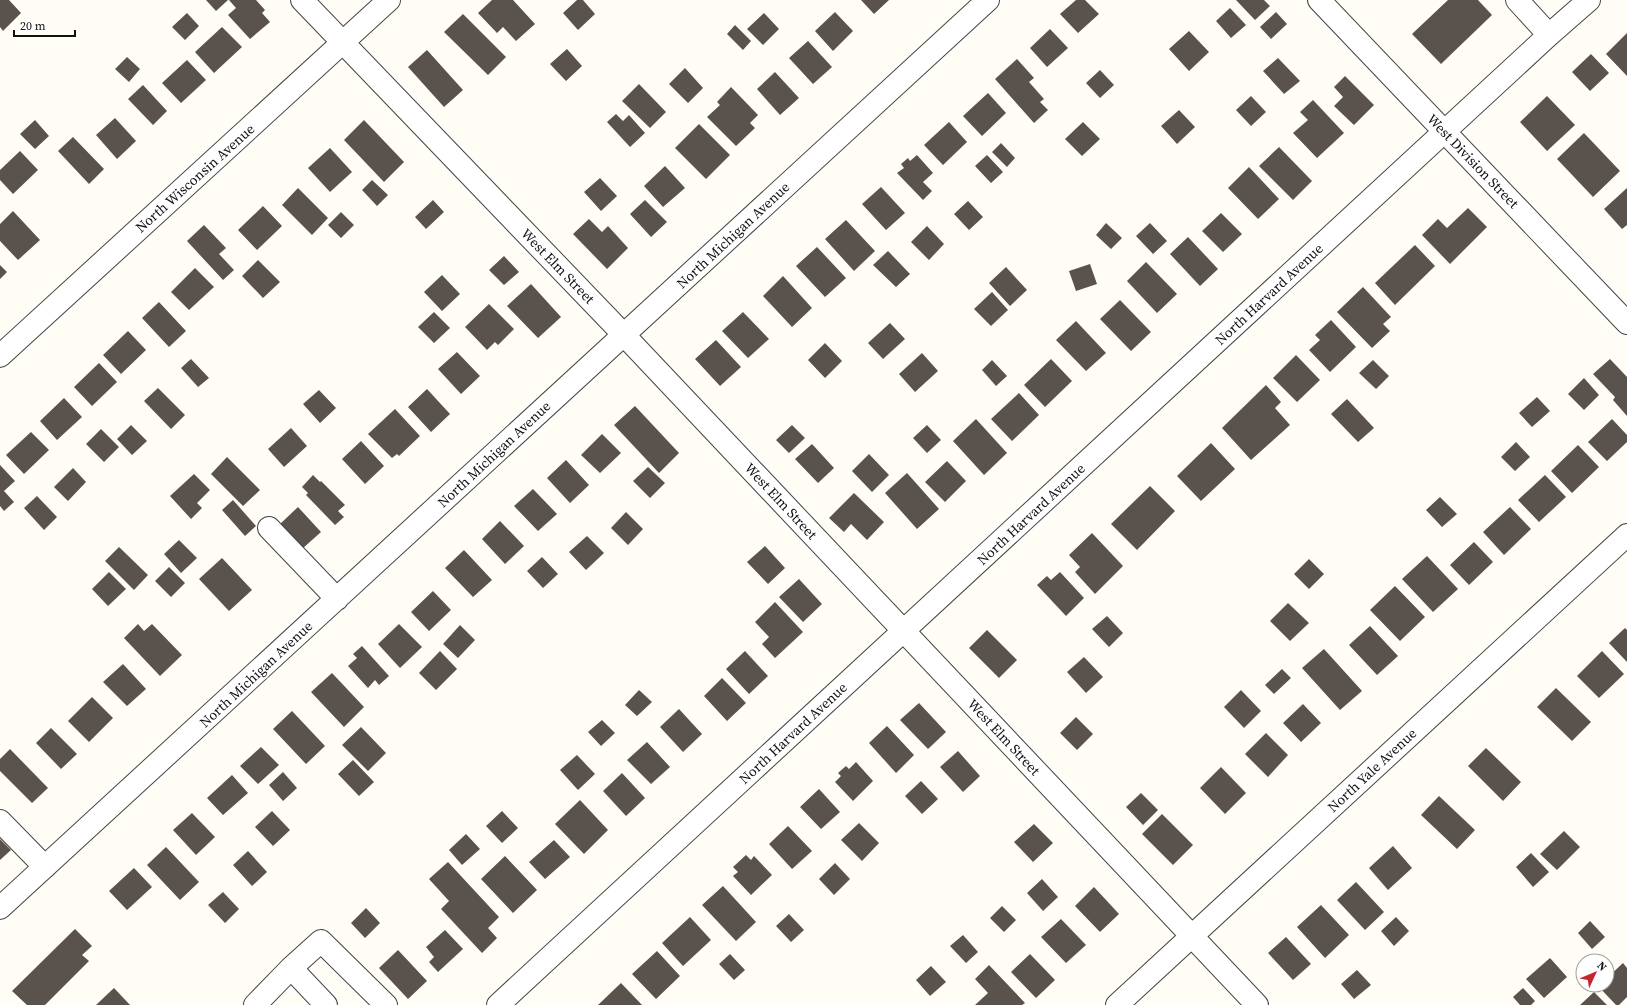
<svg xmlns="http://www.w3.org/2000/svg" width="1627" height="1005" font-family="'Source Serif 4',serif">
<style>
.building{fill:#5a524d}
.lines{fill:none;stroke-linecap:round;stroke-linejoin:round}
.minor-casing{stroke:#444;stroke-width:24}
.minor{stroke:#fff;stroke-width:22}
.labels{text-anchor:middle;stroke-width:4;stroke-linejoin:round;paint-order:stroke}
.street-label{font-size:14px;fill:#111;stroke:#fff}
</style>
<rect width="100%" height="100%" fill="#fffdf5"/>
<path class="building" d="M0,0H9L21,13L3,31L0,27Z
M206,0H228L216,11Z
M229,0H256L265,10L262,13L270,22L250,39L228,15L236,8Z
M492,0H513L535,24L516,41L503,27L497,33L478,13Z
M577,0H583L595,14L578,30L563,13Z
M861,0H889L874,14Z
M1076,0H1085L1099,14L1078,33L1060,14Z
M1236,0H1264L1270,6L1255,20Z
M1448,0H1478L1492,15L1441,64L1412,34Z
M1230,8L1246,25L1231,38L1216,21Z
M835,12L853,31L833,51L815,31Z
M1276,12L1287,24L1271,39L1260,27Z
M187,13L199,26L185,40L172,27Z
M764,13L779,29L763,45L747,29Z
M463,14L506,57L488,75L444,32Z
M735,25L751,41L743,50L727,34Z
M222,27L242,47L214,73L195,52Z
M1050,29L1068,48L1047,67L1030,48Z
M1189,31L1209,52L1189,71L1169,49Z
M1627,33V76L1606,54Z
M808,41L832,67L813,84L789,58Z
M567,49L582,66L566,81L550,64Z
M427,50L463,90L444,107L408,67Z
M1591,54L1609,73L1590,91L1572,72Z
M127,57L140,69L129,82L115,69Z
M1278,58L1300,81L1284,94L1263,71Z
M1017,59L1034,78L1029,82L1044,99L1040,102L1048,110L1034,123L995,79Z
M187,60L206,80L181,103L162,83Z
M685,68L703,88L688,103L669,84Z
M1100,70L1114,85L1100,98L1086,83Z
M775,72L799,98L780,115L757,89Z
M1345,76L1374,105L1354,125L1334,106L1343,97L1334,87Z
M639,84L666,112L650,128L622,101Z
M143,85L167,111L153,125L128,99Z
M731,87L758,115L750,123L755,128L736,146L707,117L720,105L717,102Z
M988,93L1006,113L982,136L963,116Z
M1251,96L1266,112L1251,126L1236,110Z
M1547,96L1575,125L1547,151L1520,122Z
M1313,100L1344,133L1317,158L1293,133L1308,120L1300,112Z
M1179,110L1195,127L1177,144L1161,126Z
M616,114L623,121L629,115L645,133L630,147L607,122Z
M115,118L136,141L117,159L96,135Z
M35,120L49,136L35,149L20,134Z
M364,120L404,162L384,182L344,140Z
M949,122L967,142L943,165L924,145Z
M1083,122L1100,139L1082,156L1065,139Z
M699,124L730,155L706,179L675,148Z
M1584,133L1620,171L1593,197L1557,159Z
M73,137L104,169L89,184L58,151Z
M1001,143L1015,158L1007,167L992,152Z
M1279,147L1312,181L1293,200L1259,166Z
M330,148L352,172L330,192L308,168Z
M20,151L38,170L13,194L0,180V170Z
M917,155L933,173L923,182L932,191L923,200L897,173L904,168L901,164L908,158L910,161Z
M987,155L1003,172L991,183L975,166Z
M665,166L685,188L663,207L644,186Z
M1249,167L1279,199L1258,219L1228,188Z
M600,178L617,196L601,211L584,192Z
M372,180L388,195L377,206L362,190Z
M881,187L905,213L886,230L862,204Z
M298,188L328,218L312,235L282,205Z
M1627,188V225L1622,229L1604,209Z
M433,200L444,212L426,229L415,217Z
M645,200L667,222L651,237L630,214Z
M968,201L983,217L969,230L954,214Z
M263,206L282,226L257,250L238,230Z
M1468,208L1487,227L1450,264L1422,235L1438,219L1447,228Z
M13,211L40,240L18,260L0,241V224Z
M341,212L354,225L341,238L328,225Z
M1221,213L1242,234L1223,252L1202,231Z
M589,219L602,232L608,226L628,248L607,269L573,234Z
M846,220L875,251L854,271L825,239Z
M1106,223L1122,238L1111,249L1096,235Z
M1150,223L1167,241L1153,254L1136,236Z
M204,225L226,248L219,254L234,270L223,280L187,241Z
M927,226L944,244L929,260L911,242Z
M1188,237L1218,269L1200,286L1170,254Z
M1415,245L1435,266L1395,305L1375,283Z
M817,247L846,278L825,297L796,266Z
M888,251L910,274L896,287L873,265Z
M504,256L519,272L504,285L489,270Z
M258,260L280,282L263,298L242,276Z
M1146,262L1177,294L1157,313L1127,281Z
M1090,264L1097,284L1076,291L1069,271Z
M0,265L7,272L0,279Z
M1006,267L1027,290L1010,306L989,283Z
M195,268L214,287L189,310L171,292Z
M442,275L460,294L442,311L424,292Z
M783,276L812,308L792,327L763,296Z
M531,284L561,317L538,338L507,306Z
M1363,287L1391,317L1383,324L1390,331L1372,348L1337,312Z
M992,292L1008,310L991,326L974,309Z
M1120,300L1151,332L1131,351L1100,319Z
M159,302L186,331L169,347L142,318Z
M489,304L514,329L498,345L495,342L487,350L465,327Z
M434,312L450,328L434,343L418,327Z
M743,312L769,339L748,358L722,331Z
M1331,320L1356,347L1330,372L1309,350L1320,340L1315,335Z
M1076,321L1106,353L1086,371L1056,340Z
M890,323L905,339L883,359L868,343Z
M128,331L146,350L121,374L103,355Z
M716,340L741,367L720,386L695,359Z
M825,343L842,361L825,378L808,360Z
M457,352L480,376L461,394L438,369Z
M922,353L938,371L915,392L899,374Z
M1296,355L1320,380L1297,402L1273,378Z
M191,359L209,378L198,387L181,368Z
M1051,359L1072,381L1045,407L1024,385Z
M1610,359L1627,377V416L1613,400L1615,397L1593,374Z
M992,360L1007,376L996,386L982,370Z
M1373,360L1389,376L1376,389L1359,373Z
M99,363L117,382L92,406L74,387Z
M1584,378L1599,395L1584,410L1568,394Z
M1266,385L1281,402L1275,408L1290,425L1251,460L1222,428Z
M158,388L185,415L171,429L144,401Z
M427,389L450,414L431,432L408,407Z
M319,390L336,408L320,423L303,404Z
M1019,393L1039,415L1012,441L991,419Z
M1537,397L1550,411L1532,427L1519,413Z
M64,398L82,417L57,440L40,421Z
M1347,399L1374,428L1358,442L1331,414Z
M635,406L679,453L659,473L614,425Z
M395,409L420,436L399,456L397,454L392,458L368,434Z
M976,419L1007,453L984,475L953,441Z
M1612,419L1627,435V442L1607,461L1588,442Z
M131,425L147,441L132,455L117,439Z
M792,425L805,438L789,453L776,440Z
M927,425L941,440L927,453L913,438Z
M291,428L307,446L284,467L268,449Z
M101,429L119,447L104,462L86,444Z
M31,432L49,450L24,474L6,455Z
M602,434L621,453L600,473L581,455Z
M361,441L384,466L365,484L342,459Z
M1516,442L1530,457L1515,471L1501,457Z
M1211,443L1235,469L1201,501L1177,476Z
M812,444L834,468L818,483L795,459Z
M1578,445L1599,467L1572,493L1551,471Z
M869,454L889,475L872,492L852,471Z
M227,457L260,490L243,506L211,474Z
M566,460L589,485L570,503L547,478Z
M947,461L966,481L945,502L925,482Z
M0,465L15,481L4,491L14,502L4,511L0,506Z
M648,467L665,483L650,498L633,481Z
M73,468L86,482L68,501L54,487Z
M907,473L939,509L917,529L885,493Z
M194,474L210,490L197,503L202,508L191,519L170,496Z
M313,475L320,482L321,481L345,505L338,511L344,517L335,525L306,495L308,493L302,487Z
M1545,475L1566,497L1539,522L1518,500Z
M1150,486L1175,511L1137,550L1111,524Z
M533,489L557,514L538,531L514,506Z
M854,493L884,522L867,540L851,524L844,532L829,518Z
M37,496L57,517L44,530L24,508Z
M1440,497L1457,514L1442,527L1426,510Z
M233,500L256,526L245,536L222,510Z
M298,507L321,532L302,549L279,525Z
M1510,507L1531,529L1504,555L1483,532Z
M626,512L643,529L628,545L611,528Z
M500,521L524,546L505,564L482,539Z
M1092,533L1123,566L1095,594L1075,572L1080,567L1069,555Z
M587,536L604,553L586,570L569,552Z
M179,540L197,558L181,573L164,554Z
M1474,542L1493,562L1469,585L1450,565Z
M765,546L785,568L768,584L747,562Z
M119,547L148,575L134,590L105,561Z
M464,550L492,580L473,597L445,568Z
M1427,556L1458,589L1433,612L1402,579Z
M542,557L558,574L543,588L527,571Z
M222,558L252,590L229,611L199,579Z
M1309,559L1324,574L1309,589L1294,574Z
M169,567L185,583L171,597L155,581Z
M109,572L126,589L108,606L92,589Z
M1060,572L1084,598L1066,616L1037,585L1047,576L1051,580Z
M799,579L822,604L803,622L779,597Z
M1395,586L1425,617L1400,641L1370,610Z
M433,591L451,610L429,631L411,612Z
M775,602L803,632L775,658L762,644L769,637L755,622Z
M1288,603L1309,623L1290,641L1270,621Z
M1107,616L1123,633L1109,647L1092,629Z
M138,624L144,631L152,624L182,655L160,676L124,638Z
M399,624L422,647L400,668L378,644Z
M460,625L475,640L458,658L443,644Z
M1370,626L1398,656L1377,675L1349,645Z
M1625,628L1627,630V662L1609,643Z
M987,630L1017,660L999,678L969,648Z
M362,646L389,676L379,685L375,680L368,688L348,666L357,658L353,654Z
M1324,649L1362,691L1340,710L1302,668Z
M440,651L457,669L436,690L419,673Z
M745,651L768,676L749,694L726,669Z
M1602,651L1624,674L1599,698L1577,676Z
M1084,657L1103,677L1086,693L1067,672Z
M123,664L146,689L127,706L103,682Z
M1282,669L1291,678L1274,694L1265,685Z
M332,673L364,707L344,727L311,692Z
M722,678L746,703L727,721L704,696Z
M1556,688L1591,722L1572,741L1537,707Z
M639,690L652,702L637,716L625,705Z
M1241,690L1261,711L1244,728L1224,707Z
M92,697L113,718L89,742L68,721Z
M919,703L946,732L928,749L900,720Z
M1303,704L1321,723L1301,742L1283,723Z
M679,709L702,734L683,752L660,727Z
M292,711L325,746L306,764L273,729Z
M1076,717L1093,734L1077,750L1060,733Z
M602,720L615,733L601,746L588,732Z
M887,726L914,755L896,773L869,743Z
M361,727L386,753L368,771L342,745Z
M51,728L77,754L61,769L36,743Z
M1266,733L1288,755L1268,777L1245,754Z
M647,742L670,767L651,784L627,760Z
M261,747L279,765L258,784L240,766Z
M1486,748L1521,782L1503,801L1468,766Z
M10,749L48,788L32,803L0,771V759Z
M958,751L980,776L963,792L940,767Z
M577,755L595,774L578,790L560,770Z
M353,760L374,782L359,796L338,774Z
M856,762L873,781L853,801L835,782L841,776L838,773L846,766L849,769Z
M1221,767L1246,793L1225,814L1200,788Z
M283,772L297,788L283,801L269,785Z
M622,773L645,798L626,816L603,791Z
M232,775L248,793L223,815L207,798Z
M921,781L938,799L922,814L905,796Z
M819,789L840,812L821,829L800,807Z
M1141,793L1158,810L1143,825L1126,807Z
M1439,796L1475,830L1457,849L1421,815Z
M580,800L608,830L584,854L555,824Z
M272,811L290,830L273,846L255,827Z
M502,811L518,828L502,843L486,826Z
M192,813L215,837L196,855L173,830Z
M1162,814L1193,845L1173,865L1142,834Z
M859,823L879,843L862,861L841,840Z
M1034,824L1053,843L1033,862L1014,842Z
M788,826L812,851L792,869L769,844Z
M1564,831L1580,847L1557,870L1540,854Z
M466,834L480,849L462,865L449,850Z
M0,839L11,850L0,860Z
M554,840L570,857L545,879L529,862Z
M1393,846L1412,868L1388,890L1369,868Z
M166,847L199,882L180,900L147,865Z
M248,851L267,872L252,886L233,865Z
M1531,853L1549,872L1533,887L1516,867Z
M746,855L751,860L754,856L772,875L751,895L733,876L738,872L733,867Z
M505,856L537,890L513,913L481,879Z
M448,862L499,917L488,928L497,938L482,953L441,909L449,901L429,879Z
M835,863L850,879L834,895L819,879Z
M134,868L152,887L127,910L109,891Z
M1042,879L1058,897L1043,911L1027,893Z
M1356,882L1384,912L1365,930L1337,900Z
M723,886L756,922L736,941L702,905Z
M1094,887L1119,914L1100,932L1075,906Z
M223,892L239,909L225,923L208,905Z
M1321,905L1349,935L1325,958L1297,927Z
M1002,906L1016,920L1004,932L990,918Z
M366,908L380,923L365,938L351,923Z
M789,914L804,930L791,942L776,926Z
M690,917L711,940L683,966L662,943Z
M1396,917L1409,931L1394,946L1381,931Z
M1061,919L1086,945L1066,963L1041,937Z
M1590,921L1605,937L1592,949L1578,933Z
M75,929L92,946L82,955L89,961L45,1005H27L12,991Z
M445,930L463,949L438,972L429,962L434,957L426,947Z
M963,935L978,952L966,963L950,946Z
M1286,937L1311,964L1293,980L1268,953Z
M398,950L427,981L408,999L379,968Z
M657,951L680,976L656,999L632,974Z
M730,954L745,970L734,980L719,964Z
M1030,954L1055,980L1036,998L1011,972Z
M1550,958L1567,977L1544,998L1526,979Z
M1623,963L1627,968V997L1619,1005H1616L1598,986L1607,985V978Z
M989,965L1025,1003L1022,1005H975L988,993L975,979Z
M931,966L946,982L930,996L916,980Z
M1357,970L1371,985L1354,999L1341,984Z
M621,983L642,1005H598Z
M114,988L130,1005H96Z
M1523,988L1535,1001L1531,1005H1520L1513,997Z
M1594,992L1607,1005H1580Z"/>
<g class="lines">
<defs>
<path id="minor" d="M302,0L624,335L1257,1005
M1319,0L1627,323
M1517,0L1549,35
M0,356L389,0
M269,528L337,599
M0,821L45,867
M0,908L988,0
M255,1005L291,968
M326,1005L291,968L321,941L386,1005
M498,1005L1549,35L1589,0
M1117,1005L1627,535"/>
</defs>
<use href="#minor" class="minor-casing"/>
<use href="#minor" class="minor"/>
</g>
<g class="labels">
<g class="street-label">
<text transform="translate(1473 161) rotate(46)" y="5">West Division Street</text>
<text transform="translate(195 178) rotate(-42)" y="5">North Wisconsin Avenue</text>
<text transform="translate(733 235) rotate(-43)" y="5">North Michigan Avenue</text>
<text transform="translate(558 266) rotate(46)" y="5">West Elm Street</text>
<text transform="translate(1269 294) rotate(-43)" y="5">North Harvard Avenue</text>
<text transform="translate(494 454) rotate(-43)" y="5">North Michigan Avenue</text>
<text transform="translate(781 501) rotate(47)" y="5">West Elm Street</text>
<text transform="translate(1031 514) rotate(-43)" y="5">North Harvard Avenue</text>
<text transform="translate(256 674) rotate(-43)" y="5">North Michigan Avenue</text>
<text transform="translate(793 733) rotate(-43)" y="5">North Harvard Avenue</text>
<text transform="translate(1004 737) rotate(47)" y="5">West Elm Street</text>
<text transform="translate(1372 770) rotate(-43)" y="5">North Yale Avenue</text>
</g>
</g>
<g transform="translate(1595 973) rotate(46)"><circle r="19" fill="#ffffff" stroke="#a0a0a0"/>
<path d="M0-3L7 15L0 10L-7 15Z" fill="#c4262e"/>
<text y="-6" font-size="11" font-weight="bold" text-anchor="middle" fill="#111111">N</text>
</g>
<path d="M14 30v6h61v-6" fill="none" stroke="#111111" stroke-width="2"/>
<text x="20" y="30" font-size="12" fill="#111111" stroke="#ffffff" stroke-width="3" paint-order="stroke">20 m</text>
</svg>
